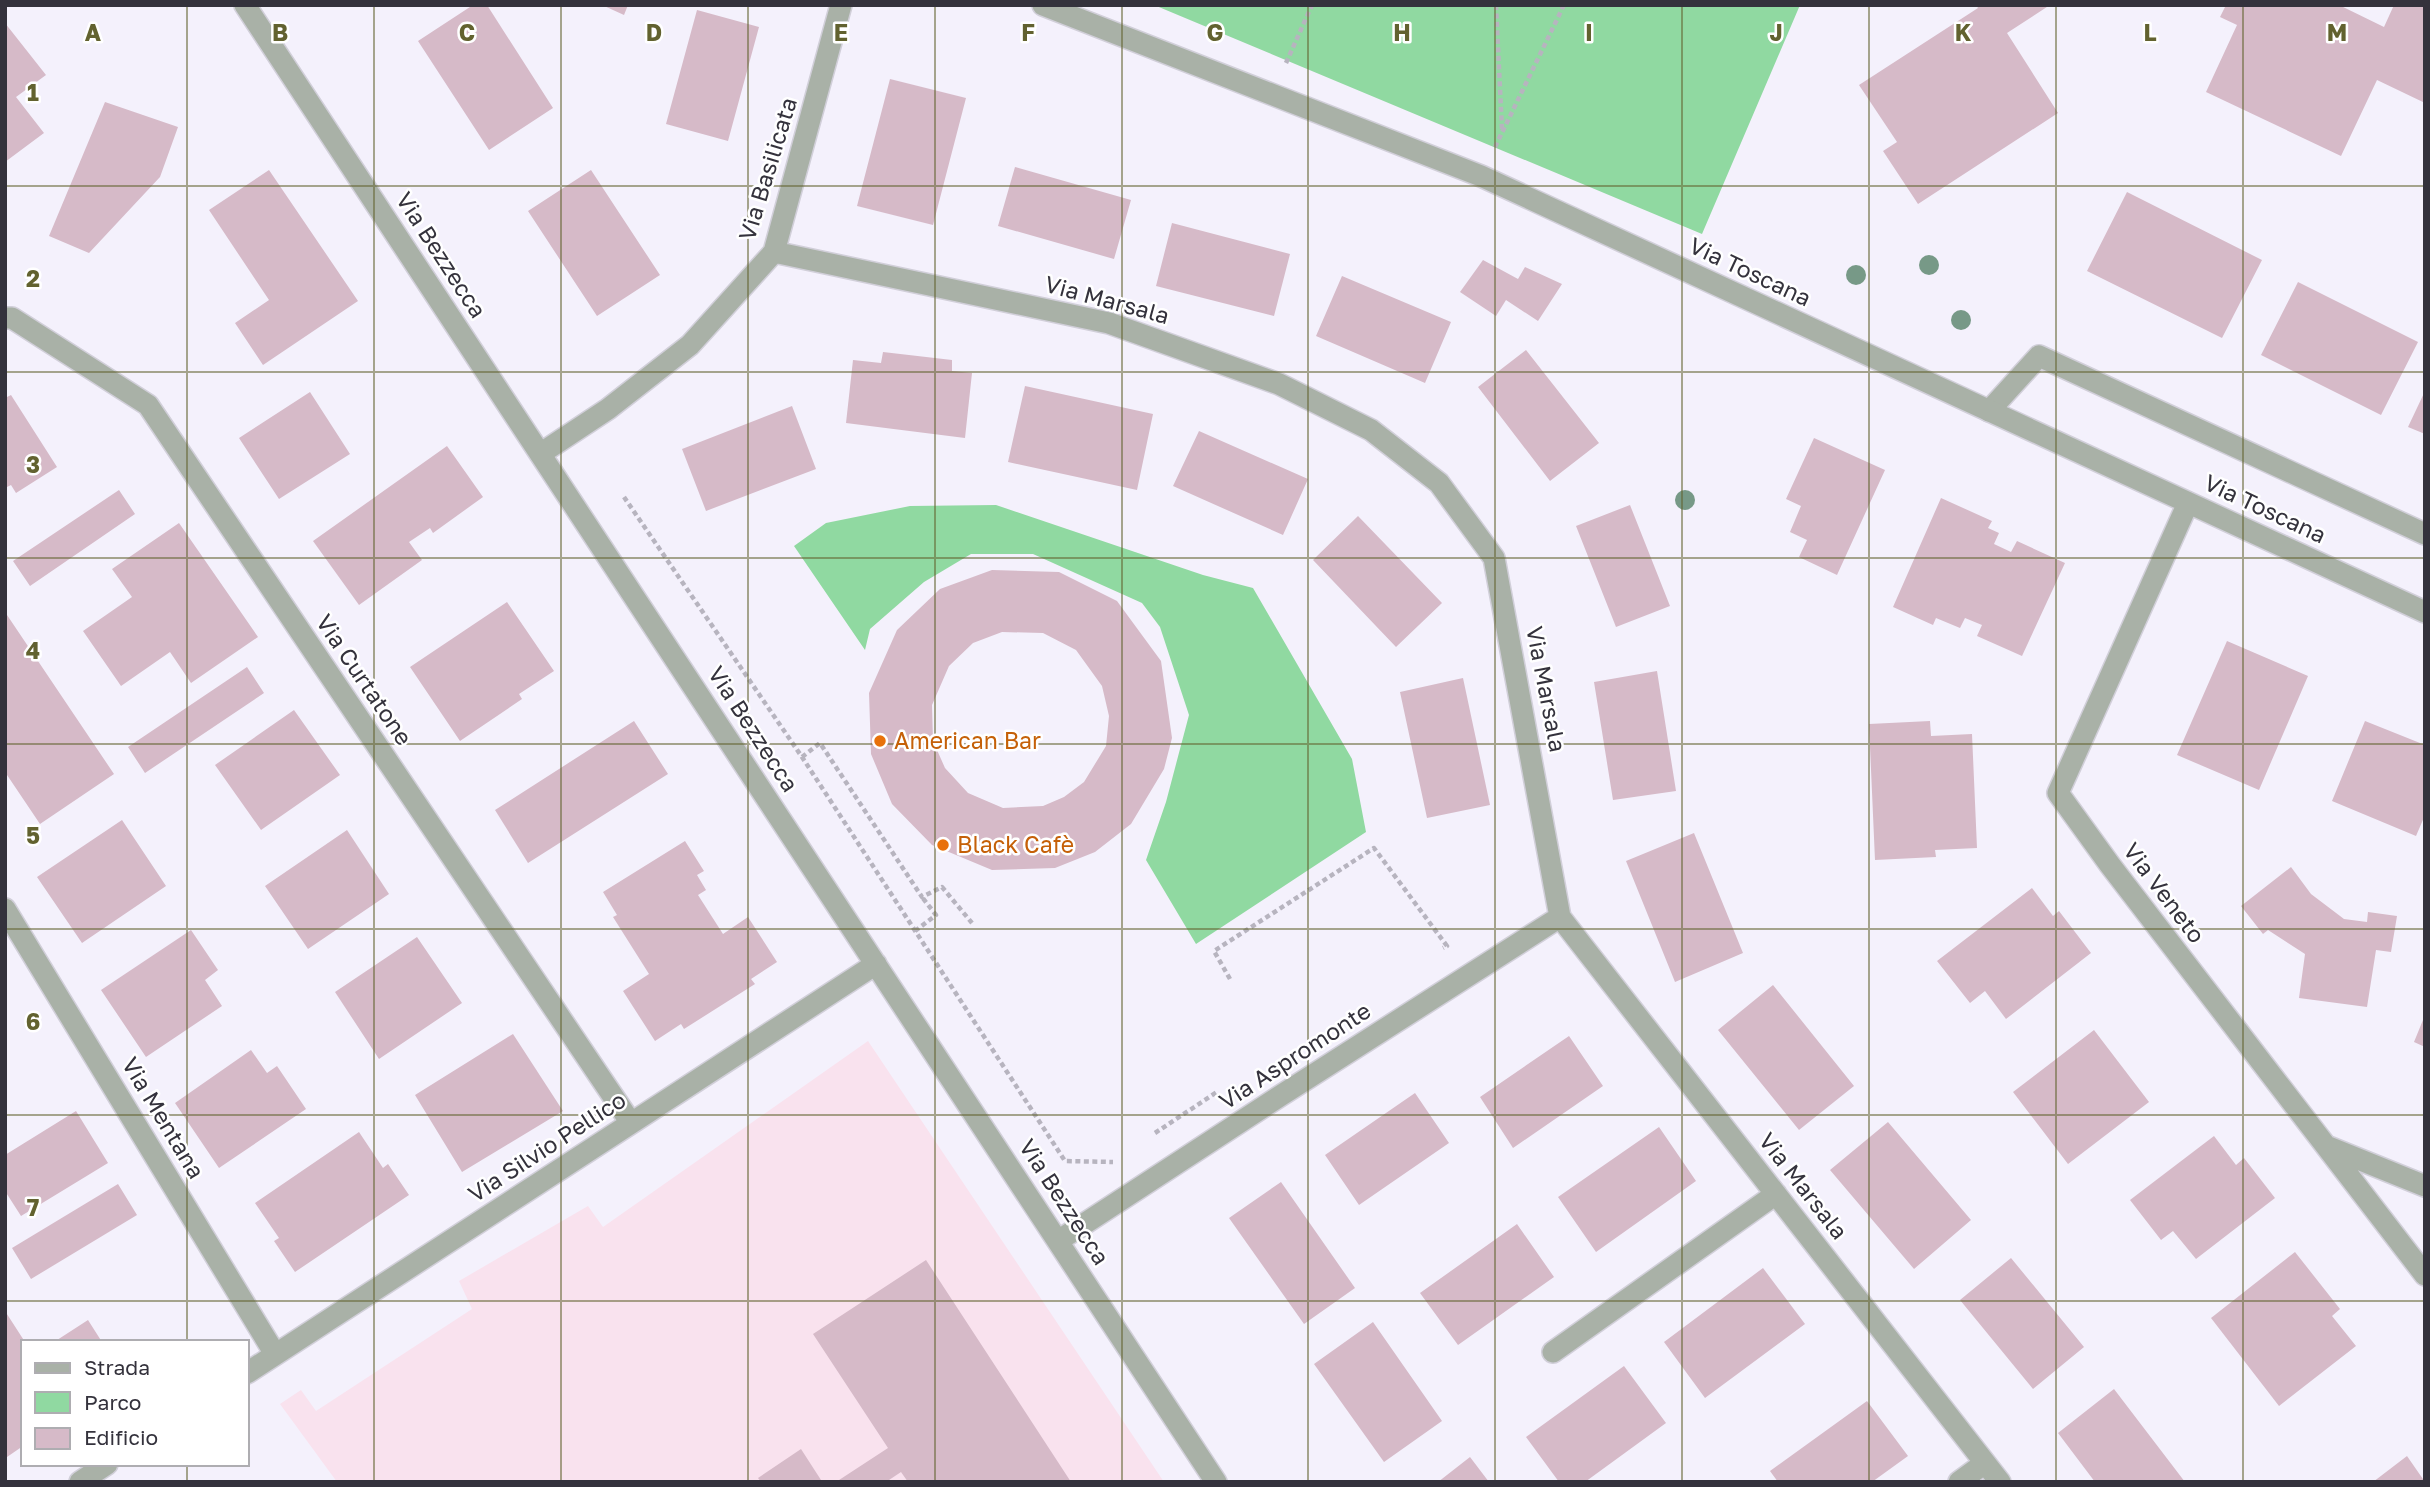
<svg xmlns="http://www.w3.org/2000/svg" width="2430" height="1487" font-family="'Golos Text',sans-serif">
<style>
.education{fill:#f9e2ee}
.green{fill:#90d9a1}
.building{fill:#d6bac8;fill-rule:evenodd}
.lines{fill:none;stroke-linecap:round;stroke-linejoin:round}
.lane-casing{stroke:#d1cfd9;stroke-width:24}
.street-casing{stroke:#d1cfd9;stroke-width:24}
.path{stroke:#b7b4bf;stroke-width:4.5;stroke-dasharray:5 3.5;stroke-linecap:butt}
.lane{stroke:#a9b1a7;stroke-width:21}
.street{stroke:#a9b1a7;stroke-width:21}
.tree{fill:#779987}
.grid{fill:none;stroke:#62622f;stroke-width:2;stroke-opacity:0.55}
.food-dot{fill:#e8710a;stroke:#fff;stroke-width:2.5}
.labels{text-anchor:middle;stroke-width:5;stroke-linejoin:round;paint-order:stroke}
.street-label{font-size:23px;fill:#34323c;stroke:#fff}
.food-label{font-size:23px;fill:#c56008;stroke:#fff;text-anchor:start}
.grid-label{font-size:23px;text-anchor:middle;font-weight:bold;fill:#62622f;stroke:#fff;stroke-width:5;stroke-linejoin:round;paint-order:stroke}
</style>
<rect width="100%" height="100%" fill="#f4f1fc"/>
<path class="education" d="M868,1041L1164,1482H337L280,1404L301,1390L316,1411L472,1309L459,1281L588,1206L603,1227Z"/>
<path class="green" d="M1154,5H1800L1702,234Z
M996,505L1203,575L1253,588L1352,759L1366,832L1196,944L1146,860L1166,802L1189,715L1160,627L1142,603L1033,554H971L924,582L870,629L865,650L794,546L826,523L910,506Z"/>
<path class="building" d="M473,5H487L553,108L489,150L418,41Z
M602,5H628L624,15Z
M1976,5H2050L2007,33L2058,113L1918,204L1883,151L1897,142L1859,85L1978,8Z
M2226,5H2339L2384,27L2394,5H2425V103L2377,80L2341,156L2206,92L2237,25L2220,17Z
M697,10L759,27L728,141L666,124Z
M5,23L46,75L16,97L44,133L5,162Z
M890,79L966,98L933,225L857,206Z
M105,102L178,127L160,177L89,253L49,236Z
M1015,167L1131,200L1114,259L998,226Z
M269,170L358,301L263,365L235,323L269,300L209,210Z
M591,170L660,275L597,316L528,211Z
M2127,192L2262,260L2222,338L2087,271Z
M1172,223L1290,254L1274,316L1156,286Z
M1483,260L1518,279L1525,267L1562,284L1538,321L1506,300L1496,316L1460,292Z
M1342,276L1451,322L1425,383L1316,336Z
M2298,282L2418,342L2381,415L2261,355Z
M1526,350L1599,443L1550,481L1478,387Z
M883,352L952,360V371L972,373L965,438L846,423L853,360L881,363Z
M1025,386L1153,414L1137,490L1008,462Z
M2425,391V434L2408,427Z
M310,392L350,454L279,499L239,438Z
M11,395L57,467L16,493L11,485L5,488V398Z
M792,406L816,469L706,511L682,449Z
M1199,431L1308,479L1283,535L1173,486Z
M1814,438L1885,470L1837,575L1799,557L1807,540L1790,532L1801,506L1786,499Z
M447,446L483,497L433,533L430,528L409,542L422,560L359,605L313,541Z
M119,490L135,514L30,586L13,561Z
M1941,498L1992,521L1988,528L1999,533L1994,544L2011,552L2017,541L2065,563L2022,656L1977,636L1982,625L1965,618L1960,628L1936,618L1933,625L1893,607Z
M1630,505L1670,606L1616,627L1576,526Z
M1358,516L1442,603L1396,647L1313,560Z
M179,523L258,637L191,683L170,652L121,686L83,631L132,597L112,569Z
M992,570L1059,572L1117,601L1161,661L1172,738L1164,769L1131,824L1095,852L1055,868L992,870L932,845L892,804L871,754L869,693L897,630L940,589ZM1002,632L1043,633L1076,650L1102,686L1109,716L1106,746L1084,782L1064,797L1043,806L1003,808L968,793L945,768L933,741L932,705L949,666L973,643Z
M507,602L554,671L519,694L522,699L460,741L410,667Z
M5,612L114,774L40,824L5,772Z
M2227,641L2308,676L2259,790L2177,755Z
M247,667L264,693L145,773L128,747Z
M1657,671L1676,791L1613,800L1594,682Z
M1463,678L1490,805L1427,818L1400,692Z
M294,710L340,775L261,830L215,765Z
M634,721L668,774L528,863L495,810Z
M1930,721L1931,736L1972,734L1977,848L1935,850L1936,857L1875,860L1869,724Z
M2365,721L2425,745V815L2416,836L2332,801Z
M122,820L166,886L82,943L37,877Z
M347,830L389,894L308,949L265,886Z
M1694,833L1743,953L1675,982L1626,861Z
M685,841L704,871L697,875L706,890L698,895L723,934L748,917L777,962L751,979L755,984L684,1029L681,1024L655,1041L623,991L649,974L613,917L617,915L603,892Z
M2291,867L2311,894L2344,919L2367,922L2368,912L2397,916L2391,952L2376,950L2367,1007L2299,998L2305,954L2268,930L2263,934L2241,906Z
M2032,888L2053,916L2059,911L2091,953L2006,1019L1985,991L1970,1003L1937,961Z
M191,930L218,970L205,980L222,1006L146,1057L101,990Z
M417,937L462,1003L379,1059L335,992Z
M1773,985L1854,1086L1799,1130L1718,1030Z
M2425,1015V1047L2414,1042Z
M2094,1030L2149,1102L2068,1164L2013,1092Z
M513,1034L563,1111L462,1172L415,1095Z
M1569,1036L1603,1086L1513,1148L1480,1097Z
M251,1050L267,1073L277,1066L306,1109L219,1168L175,1103Z
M1415,1093L1449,1143L1359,1205L1325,1155Z
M76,1111L108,1163L21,1216L5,1191V1155Z
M1888,1122L1971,1220L1914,1269L1830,1170Z
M1659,1127L1696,1181L1596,1252L1558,1197Z
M359,1132L383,1168L388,1164L409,1195L295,1272L274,1241L279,1238L255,1203Z
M2214,1136L2236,1165L2244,1158L2275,1198L2196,1259L2173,1231L2161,1240L2130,1200Z
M1281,1182L1355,1288L1304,1324L1229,1218Z
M118,1184L137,1215L31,1279L12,1248Z
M1517,1224L1554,1277L1458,1345L1420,1293Z
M2295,1252L2340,1309L2332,1316L2356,1346L2279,1406L2211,1318Z
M2011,1258L2084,1347L2033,1389L1960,1300Z
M926,1260L1071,1482H908L901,1472L886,1482H836L888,1448L813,1334Z
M1763,1268L1805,1324L1705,1398L1664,1342Z
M5,1311L25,1342H23V1446L7,1457Z
M88,1320L102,1342H54Z
M1373,1322L1442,1421L1384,1462L1314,1364Z
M1624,1366L1666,1423L1585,1482H1559L1526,1437Z
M2114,1389L2185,1482H2095L2058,1433Z
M1867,1401L1908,1456L1872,1482H1778L1770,1471Z
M801,1449L821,1480L761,1482L758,1478Z
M2407,1456L2425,1482H2373Z
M1470,1457L1489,1482H1438Z"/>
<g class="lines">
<defs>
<path id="lane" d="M1989,411L2039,356L2425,534"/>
<path id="street" d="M245,5L1216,1482
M1043,5L1481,176L2425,612
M774,252L1109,323L1279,384L1371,430L1439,483L1494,558L1560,917L2000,1482
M5,318H12L148,405L631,1123
M540,454L608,409L690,345L774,252L841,5
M2188,503L2058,793L2110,865L2425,1275
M5,909L275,1354
M2326,1146L2425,1186
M1058,1241L1280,1096L1560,917
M1553,1352L1776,1194
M247,1373L876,964
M80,1482L107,1464
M1959,1482L1985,1463"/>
</defs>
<use href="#lane" class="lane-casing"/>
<use href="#street" class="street-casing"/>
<path class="path" d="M1496,5L1502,130
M1286,63L1312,5
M1495,147L1564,5
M624,497L802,757L1065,1161L1113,1162
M802,757L820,743L922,897L942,887L972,923
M915,931L936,915L922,897
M1230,979L1214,951L1374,848L1447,946L1443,948
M1155,1133L1217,1092"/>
<use href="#lane" class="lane"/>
<use href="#street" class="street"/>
</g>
<g class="tree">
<circle cx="1929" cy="265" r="10"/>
<circle cx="1856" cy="275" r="10"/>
<circle cx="1961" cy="320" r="10"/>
<circle cx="1685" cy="500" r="10"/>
</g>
<path class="grid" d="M187,5V1342M374,5V1482M561,5V1482M748,5V1482M935,5V1482M1122,5V1482M1308,5V1482M1495,5V1482M1682,5V1482M1869,5V1482M2056,5V1482M2243,5V1482M5,186H2425M5,372H2425M5,558H2425M5,744H2425M5,929H2425M5,1115H2425M5,1301H2425M187,1464V1482"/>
<g class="food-dot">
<circle cx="880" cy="741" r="7"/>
<circle cx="943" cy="845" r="7"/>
</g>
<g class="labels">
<g class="street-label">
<text transform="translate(768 169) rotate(-73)" y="8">Via Basilicata</text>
<text transform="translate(441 255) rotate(57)" y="8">Via Bezzecca</text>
<text transform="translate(1750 272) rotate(25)" y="8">Via Toscana</text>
<text transform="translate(1107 300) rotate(15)" y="8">Via Marsala</text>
<text transform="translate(2265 509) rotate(25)" y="8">Via Toscana</text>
<text transform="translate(364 680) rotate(56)" y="8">Via Curtatone</text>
<text transform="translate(1546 689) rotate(79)" y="8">Via Marsala</text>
<text transform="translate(753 729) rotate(57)" y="8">Via Bezzecca</text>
<text transform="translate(2164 893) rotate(53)" y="8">Via Veneto</text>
<text transform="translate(1295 1056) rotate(-33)" y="8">Via Aspromonte</text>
<text transform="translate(163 1118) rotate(59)" y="8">Via Mentana</text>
<text transform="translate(547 1147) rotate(-33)" y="8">Via Silvio Pellico</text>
<text transform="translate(1803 1186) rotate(52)" y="8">Via Marsala</text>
<text transform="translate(1064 1202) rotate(57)" y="8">Via Bezzecca</text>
</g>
<g class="food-label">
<text x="894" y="749">American Bar</text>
<text x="957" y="853">Black Cafè</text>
</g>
</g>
<g class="grid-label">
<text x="93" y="41">A</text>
<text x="280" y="41">B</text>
<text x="467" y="41">C</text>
<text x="654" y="41">D</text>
<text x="841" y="41">E</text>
<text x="1028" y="41">F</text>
<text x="1215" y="41">G</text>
<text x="1402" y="41">H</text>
<text x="1589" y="41">I</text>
<text x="1776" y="41">J</text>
<text x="1963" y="41">K</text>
<text x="2150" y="41">L</text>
<text x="2337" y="41">M</text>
<text x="33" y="101">1</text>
<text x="33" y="287">2</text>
<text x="33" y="473">3</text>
<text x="33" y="659">4</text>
<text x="33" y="844">5</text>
<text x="33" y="1030">6</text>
<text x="33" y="1216">7</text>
</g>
<rect width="2430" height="1487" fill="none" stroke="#34323c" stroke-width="14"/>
<rect x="21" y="1340" width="228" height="126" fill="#ffffff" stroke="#aeadb1" stroke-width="2"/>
<rect x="35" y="1363" width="35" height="10" fill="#a9b1a7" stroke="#aeadb1" stroke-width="2"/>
<text x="84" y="1375" font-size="21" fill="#34323c">Strada</text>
<rect x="35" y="1392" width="35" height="21" fill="#90d9a1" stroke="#aeadb1" stroke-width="2"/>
<text x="84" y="1410" font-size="21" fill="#34323c">Parco</text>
<rect x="35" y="1428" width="35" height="21" fill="#d6bac8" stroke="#aeadb1" stroke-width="2"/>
<text x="84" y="1445" font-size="21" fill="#34323c">Edificio</text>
</svg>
